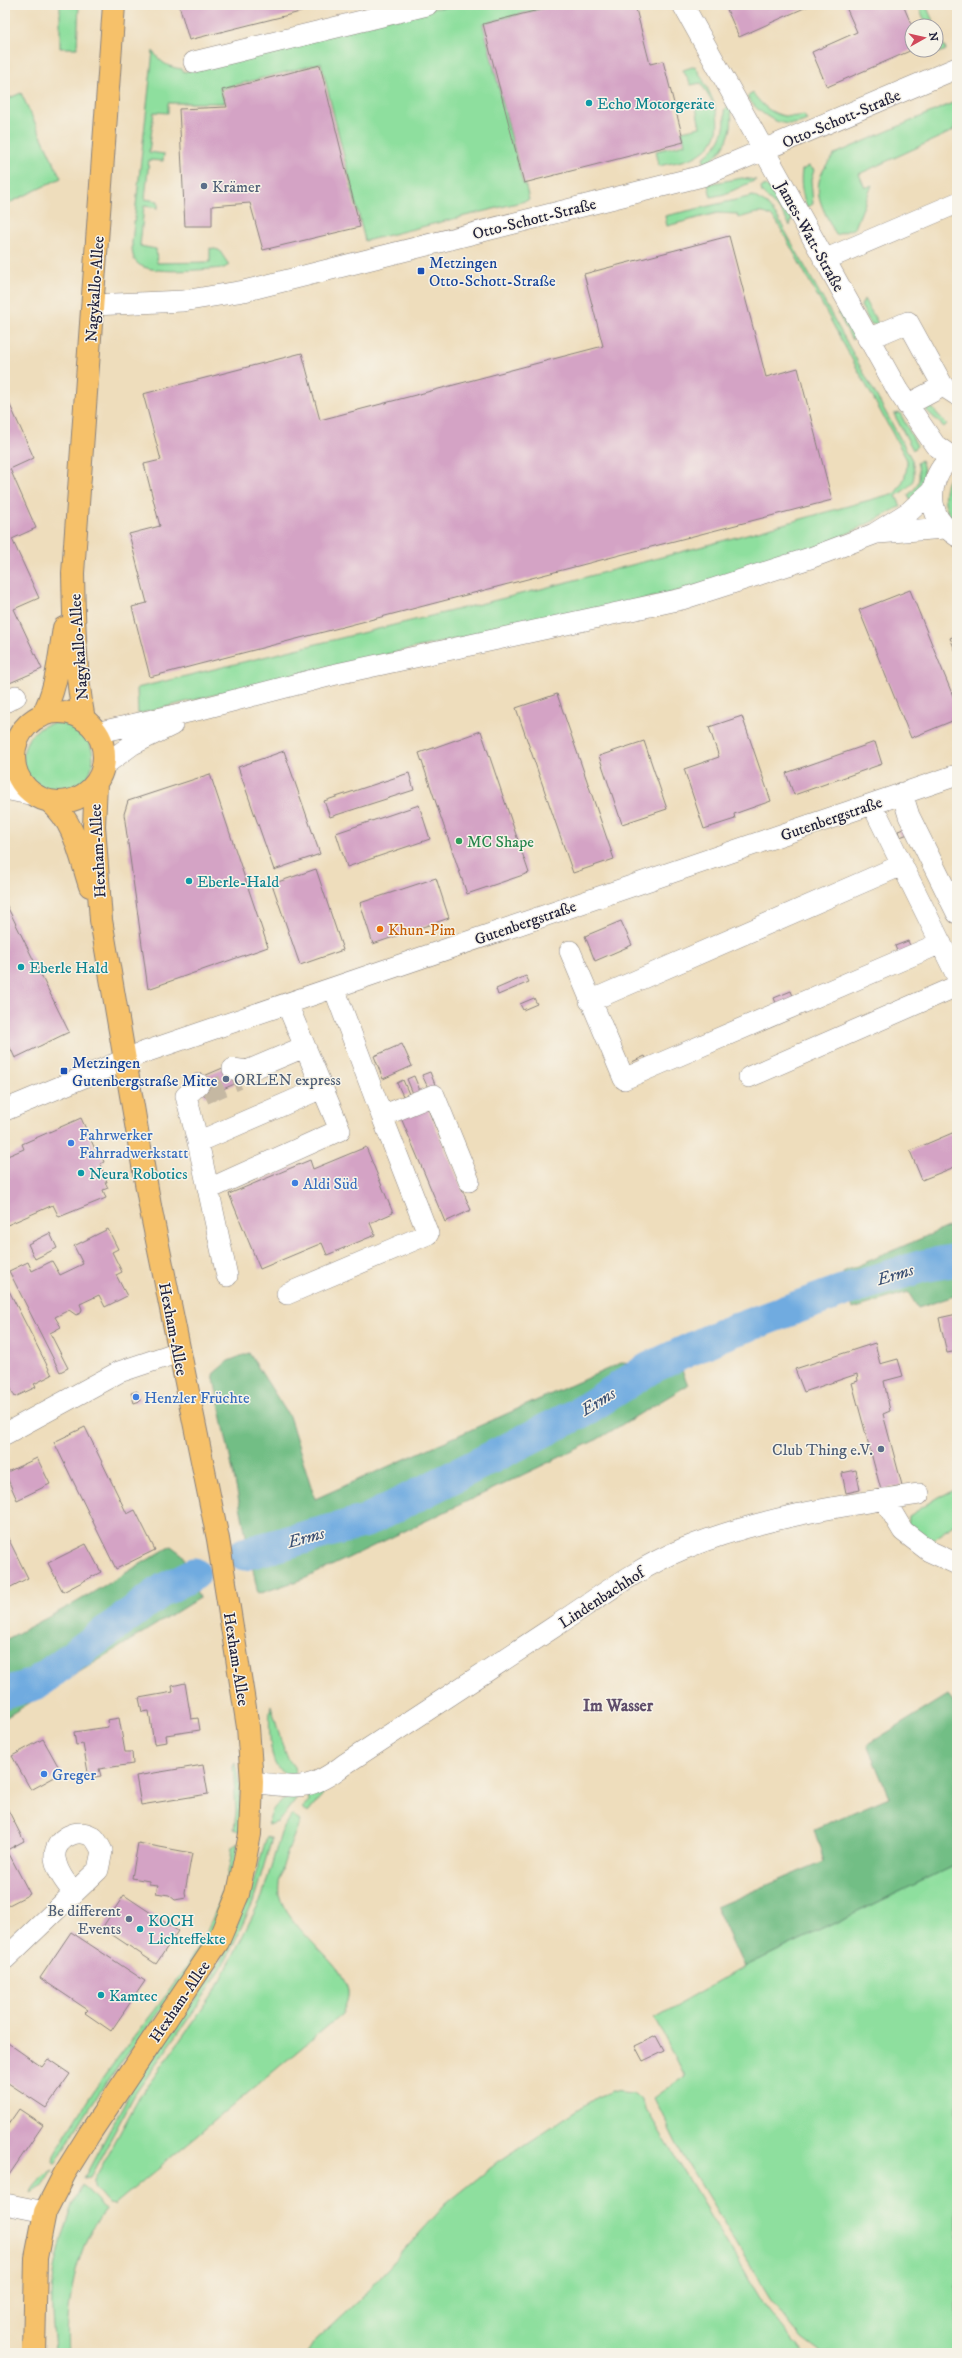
<svg xmlns="http://www.w3.org/2000/svg" width="962" height="2358" font-family="'IM FELL DW Pica',serif">
<style>
.green{fill:#8edf9e;stroke:#58806c}
.forest{fill:#72be85;stroke:#4a7060}
.lines{fill:none;stroke-linecap:round;stroke-linejoin:round}
.river{stroke:#6fabe0;stroke-width:33}
.building{fill:#d4a3c5}
.minor-tunnel{stroke:#c5b8a2;stroke-width:21;stroke-dasharray:21 10;stroke-linecap:butt}
.minor-casing{stroke:#88807c;stroke-width:22}
.major-casing{stroke:#88807c;stroke-width:24}
.minor{stroke:#fff;stroke-width:21}
.major{stroke:#f6c16b;stroke-width:22}
.culture-dot{fill:#0f9aa8;stroke:#f7f3e8;stroke-width:1.5}
.service-dot{fill:#5c6f8a;stroke:#f7f3e8;stroke-width:1.5}
.transit-dot{fill:#1a4fb4;stroke:#f7f3e8;stroke-width:1.5}
.leisure-dot{fill:#2e9e5b;stroke:#f7f3e8;stroke-width:1.5}
.food-dot{fill:#e8710a;stroke:#f7f3e8;stroke-width:1.5}
.shop-dot{fill:#3f7fe0;stroke:#f7f3e8;stroke-width:1.5}
.labels{text-anchor:middle;stroke-width:3;stroke-linejoin:round;paint-order:stroke}
.culture-label{font-size:16px;fill:#0d838f;stroke:#f7f3e8;text-anchor:start}
.street-label{font-size:16px;fill:#22223b;stroke:#f7f3e8}
.service-label{font-size:16px;fill:#4e5e75;stroke:#f7f3e8;text-anchor:start}
.transit-label{font-size:16px;fill:#164399;stroke:#f7f3e8;text-anchor:start}
.leisure-label{font-size:16px;fill:#27864d;stroke:#f7f3e8;text-anchor:start}
.food-label{font-size:16px;fill:#c56008;stroke:#f7f3e8;text-anchor:start}
.shop-label{font-size:16px;fill:#366cbe;stroke:#f7f3e8;text-anchor:start}
.water-label{font-size:17px;font-style:italic;fill:#3d5275;stroke:#f7f3e8}
.neighbourhood-label{font-size:17px;font-weight:bold;fill:#604f6b;stroke:#f7f3e8}
</style>
<rect width="100%" height="100%" fill="#f7f3e8"/>
<filter id="ink" filterUnits="userSpaceOnUse"><feTurbulence type="fractalNoise" baseFrequency=".025" numOctaves="2"/><feDisplacementMap in="SourceGraphic" scale="8" xChannelSelector="R" yChannelSelector="G"/><feConvolveMatrix kernelMatrix="1 2 1 2 8 2 1 2 1" color-interpolation-filters="sRGB"/></filter>
<filter id="wash" filterUnits="userSpaceOnUse"><feTurbulence type="fractalNoise" baseFrequency=".012" numOctaves="4" result="noise"/><feDisplacementMap in="SourceGraphic" scale="16" xChannelSelector="R" yChannelSelector="G"/><feGaussianBlur stdDeviation="0.9" result="paint"/><feColorMatrix in="noise" values="0 0 0 0 0 0 0 0 0 0 0 0 0 0 0 0 0 1.4 0 .05"/><feComposite in="paint" operator="in"/></filter>
<g filter="url(#wash)">
<rect width="100%" height="100%" fill="#eeddbc"/>
<path class="green" d="M60,5H79L77,48H60Z
M474,5H554L483,24L523,184L525,183L529,200L365,241L321,63L220,89L225,103H168V113L154,112L149,152L164,154L163,161L149,160L145,199L158,201V208L144,206L140,246L156,249L157,263L210,262V248L219,250L229,265L224,268C206,269 150,276 137,263C132,258 132,249 132,242L153,51C161,63 167,67 182,69L184,72L423,9Z
M918,5H926L935,26H927Z
M936,28L946,50L939,53L936,47Z
M695,66C713,97 737,137 692,158C682,162 670,163 659,166L656,151L685,144L682,131L700,127L696,108L713,104L701,83L691,85L683,70Z
M21,93L61,178L5,205V100Z
M753,93C766,112 782,120 804,115L807,120C784,132 760,115 747,97Z
M957,101V119L953,131L859,174L865,188L872,185L855,228L836,235C819,201 807,186 835,154Z
M730,106C736,131 725,151 705,165L703,158C719,146 728,130 724,110Z
M809,166L814,170L811,180L813,204L807,207C802,195 800,183 802,170Z
M742,178L756,180L725,194L711,197L708,184Z
M765,185L778,196L792,218L790,226L781,211L762,193L761,188Z
M753,196L767,204L778,218L912,460C917,482 913,484 896,496L901,506C773,580 623,604 480,634C365,658 252,685 138,714L137,688L537,590L711,544L895,493C904,482 907,474 907,460L777,222C764,207 755,214 738,218L737,214L717,213L667,226L665,216Z
M864,299L879,325L871,324L861,306Z
M838,313L846,314L855,333L852,340Z
M930,406L947,424L944,427L926,410Z
M900,413L917,446L913,450L894,414Z
M921,460C928,478 922,487 910,500L908,495C920,486 921,477 917,463Z
M957,469V523C940,512 941,481 957,469Z
M23 758a35 35 0 1 1 70 0a35 35 0 1 1-70 0Z
M957,1489V1523L930,1542L908,1529L909,1516L939,1497Z
M271,1705L281,1741L288,1759L294,1767L296,1776C289,1774 281,1774 277,1767C269,1757 268,1716 271,1705Z
M235,1762L240,1788V1832L234,1829L236,1812L233,1766Z
M325,1787L323,1794L308,1813L302,1808L309,1802L308,1794Z
M299,1795L278,1822L268,1825C271,1806 280,1799 299,1795Z
M291,1815L300,1821C293,1838 276,1877 279,1894C287,1929 346,1965 348,1991C349,1999 345,2006 342,2014L114,2205L109,2204L94,2187V2180L139,2098L217,1988L262,1897L281,1833Z
M267,1836L271,1838V1842L253,1902L226,1960L198,2005L135,2094L90,2177L84,2178L134,2085L211,1978L222,1958L248,1900Z
M238,1843C234,1865 231,1889 222,1911C193,1977 143,2030 102,2089C85,2113 70,2139 55,2164L53,2161L54,2155C68,2132 82,2108 97,2086C149,2012 223,1942 232,1847Z
M957,1864V2353H821L802,2339L770,2299L677,2145L654,2098L685,2076L655,2018L744,1967Z
M612,2091L633,2093L640,2099L763,2303L797,2345L806,2353H307L314,2342L360,2299L446,2204L498,2162L597,2097Z
M53,2171L44,2185L31,2193C32,2186 46,2174 53,2171Z
M82,2185L105,2210C101,2219 92,2226 88,2236C73,2271 65,2315 68,2353H55C54,2334 51,2314 52,2295C54,2257 67,2219 82,2185Z"/>
<path class="forest" d="M957,1223V1295L918,1308L908,1292L853,1309L843,1272Z
M249,1353L289,1416L315,1499L621,1363L681,1368L688,1385L598,1439L306,1578L258,1594L213,1374L228,1361Z
M171,1546L183,1555L199,1598L5,1718V1640L75,1603Z
M948,1695L957,1706V1864L744,1967L716,1907L824,1861L814,1829L889,1797L867,1745Z"/>
<g class="lines">
<path class="river" d="M244,1554L366,1521L583,1411L650,1368L721,1335L839,1292L923,1266L957,1260
M5,1693L35,1684L163,1590L194,1574"/>
</g>
<g id="blocks">
<path class="building" d="M179,5H324V6L189,40Z
M558,5H635L650,64L663,61L684,142L524,183L483,24Z
M725,5H811L739,37Z
M845,5H903L912,26V50L827,87L812,52L857,32Z
M320,65L360,227L263,250L250,203L212,206V226H185L179,109L227,107L222,90Z
M729,236L766,377L798,368L832,500L150,677L132,607L147,603L129,534L160,526L144,464L161,460L143,394L302,353L320,420L603,346L584,274Z
M5,394L34,458L10,469L36,528L12,539L39,598L14,609L42,669L5,685Z
M910,590L957,706V719L911,738L859,610Z
M957,635V654L950,638Z
M557,694L614,859L573,873L516,708Z
M742,716L771,801L734,814L735,819L704,829L684,769L719,757L709,727Z
M481,731L529,873L467,894L419,753Z
M644,741L667,809L622,824L599,756Z
M875,742L882,764L794,795L786,773Z
M284,751L320,854L274,870L238,767Z
M409,773L414,790L330,817L324,801Z
M210,774L268,947L148,989L124,814L128,801Z
M419,805L430,839L347,867L336,833Z
M906,828L908,834L900,837L898,831Z
M316,869L343,950L300,965L272,884Z
M436,878L449,918L373,944L360,903Z
M5,902L69,1032L15,1058L5,1037Z
M621,921L632,945L595,961L585,936Z
M908,941L912,950L899,956L895,946Z
M526,976L529,982L498,995L496,989Z
M791,991L795,1001L778,1008L774,998Z
M534,998L537,1004L523,1010L520,1004Z
M402,1044L412,1066L383,1079L374,1056Z
M645,1056L649,1065L636,1071L632,1062Z
M232,1064L239,1082L205,1097L197,1079Z
M430,1072L436,1087L429,1090L422,1075Z
M414,1076L421,1093L414,1096L407,1079Z
M403,1080L409,1094L403,1096L397,1083Z
M427,1107L471,1210L445,1222L401,1118Z
M81,1118L95,1149L98,1148L104,1162L100,1164L107,1182H105L108,1188L103,1190L106,1198L59,1217L53,1205L5,1226V1181L8,1180L5,1173V1157L24,1149L22,1144Z
M957,1131V1166L922,1180L910,1151Z
M366,1147L393,1213L370,1223L375,1235L327,1255L322,1243L260,1269L229,1194L310,1160L313,1169Z
M108,1229L118,1249L112,1252L122,1272L116,1275L127,1296L105,1307L99,1295L80,1304L82,1309L81,1313L76,1315L69,1310L55,1317L61,1327L50,1333L68,1368L60,1372L9,1271L28,1262L32,1271L52,1261L60,1275L83,1264L74,1246Z
M50,1233L57,1248L35,1259L28,1244Z
M5,1283L52,1375L34,1384L36,1387L15,1397L5,1377Z
M957,1314V1351L947,1353L939,1318Z
M875,1343L880,1364L898,1359L903,1376L884,1381L890,1411L883,1414L902,1485L881,1490L852,1383L858,1381L857,1374L804,1392L795,1369Z
M137,1391L140,1401L134,1403L131,1393Z
M85,1427L127,1514L135,1510L155,1550L116,1569L54,1442Z
M37,1458L50,1484L17,1500L5,1473Z
M856,1470L860,1490L846,1493L842,1473Z
M5,1532L28,1578L5,1590Z
M86,1544L101,1572L63,1592L48,1563Z
M185,1683L191,1719L198,1718L200,1730L166,1735L167,1742L154,1744L149,1711L142,1712L139,1698L173,1692L172,1686Z
M119,1718L125,1752H132L133,1764L99,1769L101,1776L89,1778L83,1744L76,1745L74,1732L108,1727L107,1720Z
M43,1739L62,1773L31,1790L12,1756Z
M203,1765L208,1794L141,1805L136,1776Z
M5,1804L24,1841L7,1850L30,1894L5,1907Z
M138,1843L192,1853L185,1892L186,1898L175,1900L169,1895L156,1893L158,1885L149,1884V1881L132,1878Z
M124,1895L178,1931L156,1964L102,1928Z
M71,1932L145,1981L111,2031L85,2013L88,2010L40,1978Z
M656,2036L664,2051L643,2061L635,2046Z
M5,2041L42,2067L48,2059L70,2074L46,2108L5,2081Z
M19,2109L43,2125L7,2178L5,2177V2129Z"/>
</g>
</g>
<g filter="url(#ink)">
<use href="#blocks" fill-opacity="0" stroke="#88807c" stroke-width="1"/>
<g class="lines">
<path class="minor-tunnel" d="M204,1094L238,1079"/>
<defs>
<path id="minor" d="M683,5L898,391L935,445L952,457
M194,62L427,5
M824,260L957,203
M93,305L183,301L244,291L702,176L957,68
M868,339L908,322L943,386
M907,405L943,386L957,395
M957,455C937,464 928,491 935,511C938,522 948,530 957,536
M878,533L945,528
M5,702L16,696
M96,733L201,709L332,675L682,599L810,558L874,534L909,512L932,491
M5,764L14,757
M103,766L133,744L172,725
M5,789L34,795
M902,793L909,816L957,913
M872,804L957,976
M570,951L624,1079L941,943
M334,988L382,1116L434,1095L469,1181
M590,1001L902,865
M233,1069L247,1071L304,1047
M749,1077L957,986
M199,1084L186,1096L198,1142L322,1088
M5,1110L139,1054L957,775
M198,1142L227,1276
M209,1189L340,1130L287,1004
M287,1294L428,1234L382,1116
M5,1434L119,1372L179,1352
M884,1499L903,1531L929,1551L957,1564
M252,1782C297,1787 308,1793 345,1764C415,1718 484,1673 554,1627C595,1600 637,1568 683,1549C759,1518 838,1506 919,1494
M5,1959L98,1870L102,1851C100,1847 97,1841 94,1838C79,1825 53,1839 55,1858C57,1872 66,1883 74,1893
M5,2204L45,2212"/>
<path id="major" d="M14 757a45 45 0 1 1 90 0a45 45 0 1 1-90 0Z
M42,716C57,689 59,658 64,628
M84,720C75,671 74,623 73,573L114,5
M50,802C75,822 80,856 90,886
M34,2353L36,2258L45,2212L65,2173L90,2133L218,1942L238,1894L250,1834L252,1782L248,1727L218,1539L150,1206L101,920L94,826L96,783"/>
</defs>
<use href="#minor" class="minor-casing"/>
<use href="#major" class="major-casing"/>
<use href="#minor" class="minor"/>
<use href="#major" class="major"/>
</g>
</g>
<g class="culture-dot">
<circle cx="589" cy="103" r="4"/>
<circle cx="189" cy="881" r="4"/>
<circle cx="21" cy="967" r="4"/>
<circle cx="81" cy="1173" r="4"/>
<circle cx="140" cy="1929" r="4"/>
<circle cx="101" cy="1995" r="4"/>
</g>
<g class="service-dot">
<circle cx="204" cy="186" r="4"/>
<circle cx="226" cy="1079" r="4"/>
<circle cx="881" cy="1449" r="4"/>
<circle cx="129" cy="1919" r="4"/>
</g>
<g class="transit-dot">
<rect x="417" y="267" width="8" height="8" rx="2"/>
<rect x="60" y="1067" width="8" height="8" rx="2"/>
</g>
<circle class="leisure-dot" cx="459" cy="841" r="4"/>
<circle class="food-dot" cx="380" cy="929" r="4"/>
<g class="shop-dot">
<circle cx="71" cy="1143" r="4"/>
<circle cx="295" cy="1183" r="4"/>
<circle cx="136" cy="1397" r="4"/>
<circle cx="44" cy="1774" r="4"/>
</g>
<g class="labels">
<g class="culture-label">
<text x="597" y="109">Echo Motorgeräte</text>
<text x="197" y="887">Eberle-Hald</text>
<text x="29" y="973">Eberle Hald</text>
<text x="89" y="1179">Neura Robotics</text>
<text x="148" y="1926">KOCH<tspan x="148" dy="18">Lichteffekte</tspan></text>
<text x="109" y="2001">Kamtec</text>
</g>
<g class="street-label">
<text transform="translate(841 118) rotate(-23)" y="6">Otto-Schott-Straße</text>
<text transform="translate(534 218) rotate(-14)" y="6">Otto-Schott-Straße</text>
<text transform="translate(811 236) rotate(61)" y="6">James-Watt-Straße</text>
<text transform="translate(94 289) rotate(-86)" y="6">Nagykallo-Allee</text>
<text transform="translate(78 647) rotate(-94)" y="6">Nagykallo-Allee</text>
<text transform="translate(831 818) rotate(-19)" y="6">Gutenbergstraße</text>
<text transform="translate(97 851) rotate(-93)" y="6">Hexham-Allee</text>
<text transform="translate(525 922) rotate(-19)" y="6">Gutenbergstraße</text>
<text transform="translate(174 1329) rotate(79)" y="6">Hexham-Allee</text>
<text transform="translate(601 1597) rotate(-33)" y="6">Lindenbachhof</text>
<text transform="translate(237 1659) rotate(81)" y="6">Hexham-Allee</text>
<text transform="translate(179 2001) rotate(-56)" y="6">Hexham-Allee</text>
</g>
<g class="service-label">
<text x="212" y="192">Krämer</text>
<text x="234" y="1085">ORLEN express</text>
<text x="873" y="1455" text-anchor="end">Club Thing e.V.</text>
<text x="121" y="1916" text-anchor="end">Be different<tspan x="121" dy="18">Events</tspan></text>
</g>
<g class="transit-label">
<text x="429" y="268">Metzingen<tspan x="429" dy="18">Otto-Schott-Straße</tspan></text>
<text x="72" y="1068">Metzingen<tspan x="72" dy="18">Gutenbergstraße Mitte</tspan></text>
</g>
<g class="leisure-label">
<text x="467" y="847">MC Shape</text>
</g>
<g class="food-label">
<text x="388" y="935">Khun-Pim</text>
</g>
<g class="shop-label">
<text x="79" y="1140">Fahrwerker<tspan x="79" dy="18">Fahrradwerkstatt</tspan></text>
<text x="303" y="1189">Aldi Süd</text>
<text x="144" y="1403">Henzler Früchte</text>
<text x="52" y="1780">Greger</text>
</g>
<g class="water-label">
<text transform="translate(895 1274) rotate(-17)" y="6">Erms</text>
<text transform="translate(598 1401) rotate(-32)" y="6">Erms</text>
<text transform="translate(306 1537) rotate(-15)" y="6">Erms</text>
</g>
<g class="neighbourhood-label">
<text x="618" y="1711">Im Wasser</text>
</g>
</g>
<rect width="962" height="2358" fill="none" stroke="#f7f3e8" stroke-width="20"/>
<g transform="translate(924 38) rotate(82)"><circle r="19" fill="#f7f3e8" stroke="#a29fa3"/>
<path d="M0-3L7 15L0 10L-7 15Z" fill="#d1495b"/>
<text y="-6" font-size="11" font-weight="bold" text-anchor="middle" fill="#22223b">N</text>
</g>
</svg>
